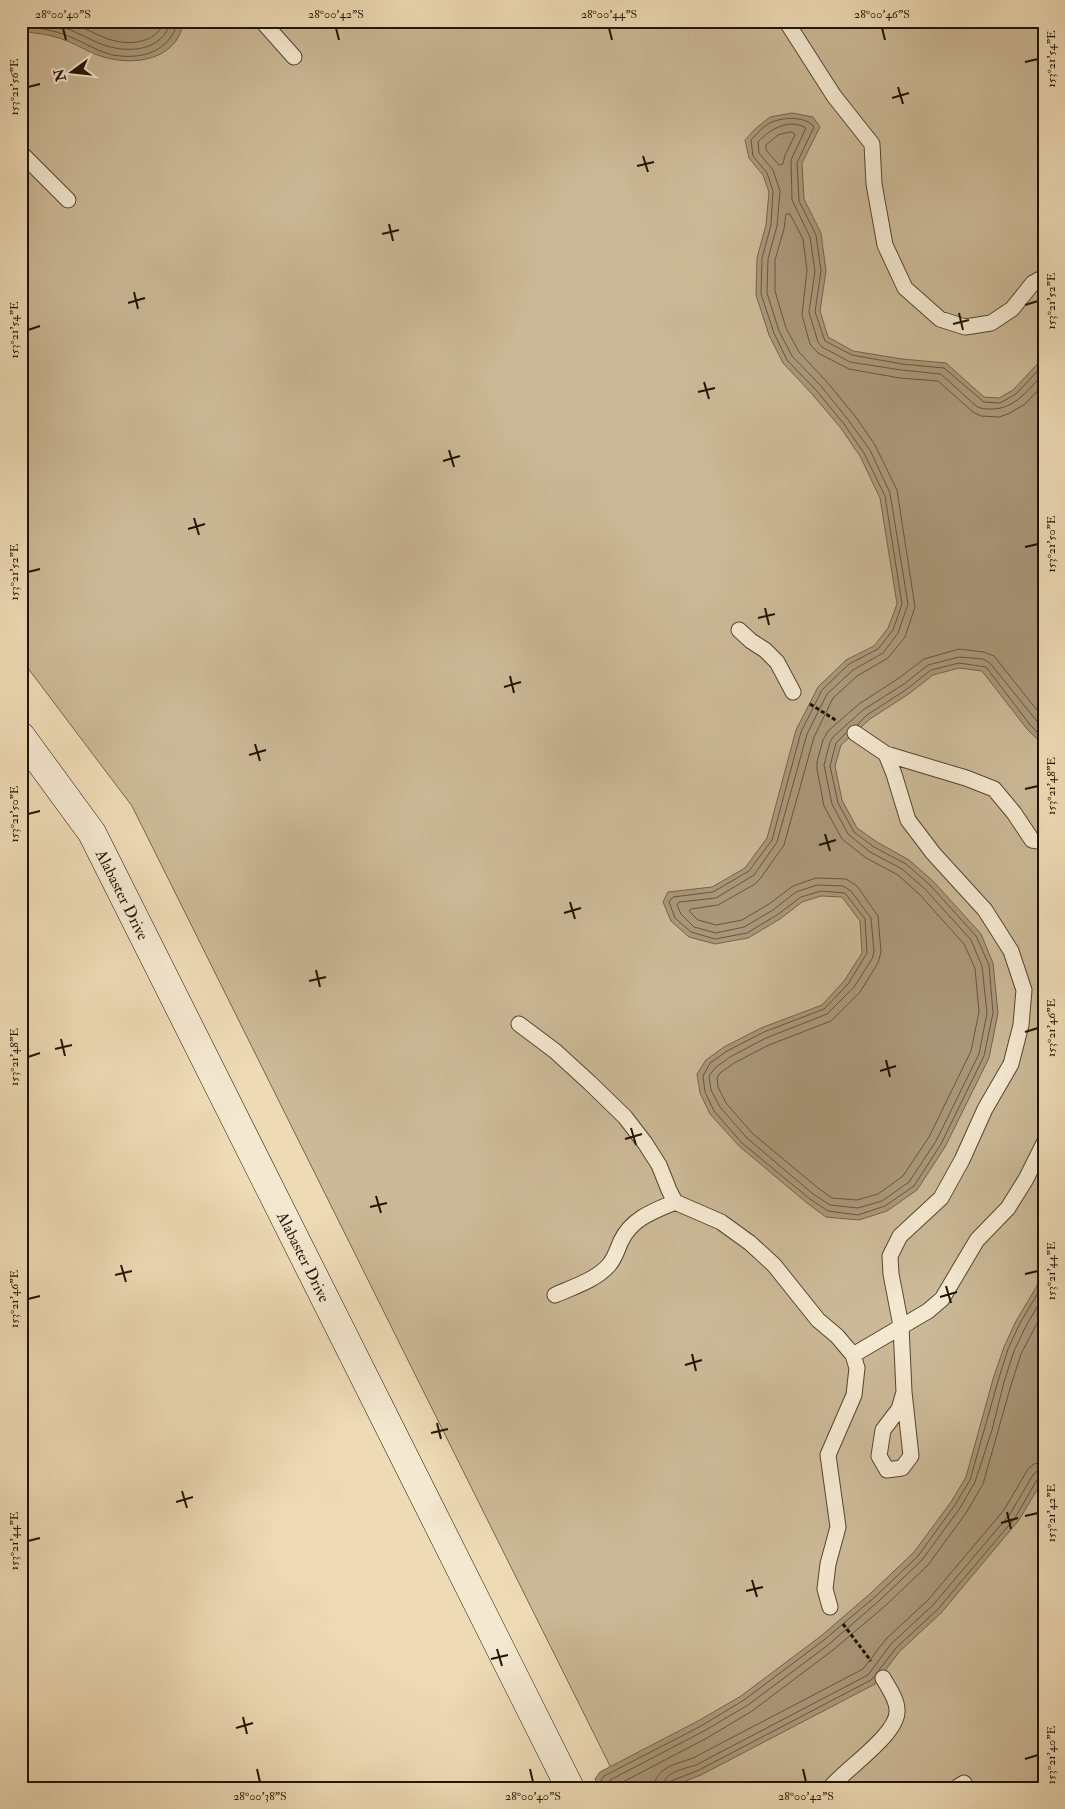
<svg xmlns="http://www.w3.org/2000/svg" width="1065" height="1809" font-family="'IM FELL Double Pica',serif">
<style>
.green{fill:#cbb997;stroke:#76664c}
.water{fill:#a99779;stroke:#736349}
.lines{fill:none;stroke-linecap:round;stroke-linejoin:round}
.shore{stroke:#66563e;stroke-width:1}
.lane-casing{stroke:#55462f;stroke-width:17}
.secondary-casing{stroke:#221402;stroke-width:29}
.path{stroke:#221402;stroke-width:3;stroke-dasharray:4 2.5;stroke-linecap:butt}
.lane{stroke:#f4e8d0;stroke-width:15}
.secondary{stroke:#f4e8d0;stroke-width:28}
.ticks{fill:none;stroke:#221402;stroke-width:2}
.labels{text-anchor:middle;stroke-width:5;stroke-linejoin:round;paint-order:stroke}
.street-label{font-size:16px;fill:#221402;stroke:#f4e8d0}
.neatline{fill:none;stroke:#221402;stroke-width:2}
.ticks-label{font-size:12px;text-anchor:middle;fill:#221402}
</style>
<rect width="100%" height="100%" fill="#eedbb6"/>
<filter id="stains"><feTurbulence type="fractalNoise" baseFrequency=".004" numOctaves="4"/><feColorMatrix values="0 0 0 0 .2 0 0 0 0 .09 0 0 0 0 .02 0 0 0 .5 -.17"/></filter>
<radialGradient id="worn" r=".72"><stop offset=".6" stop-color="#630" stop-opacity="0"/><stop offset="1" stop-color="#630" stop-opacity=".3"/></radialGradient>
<path class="green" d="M21,21H1044V1788H621L132,806L21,659Z"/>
<path class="water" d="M21,21H183C182,26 181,32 179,36C163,65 122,65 95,54C83,49 72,42 59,38C47,34 34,33 21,31Z
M792,113L813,117L820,127L802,163L804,199L821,233L826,271L820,311L828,337L853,351L902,359L946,363L984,397L999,398L1013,390L1044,357V746L1027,729L982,671L959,668L933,675L910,693L870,719L841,745L835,766L842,800L857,828L877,842L909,860L933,881L981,934L993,963L998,1013L989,1058L945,1147L917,1190L887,1211L859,1220L826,1217L807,1203L739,1146L710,1114L700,1093L697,1074L706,1060L724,1047L761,1028L822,1005L844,981L862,953L860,921L842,897L821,896L802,902L780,919L748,938L715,944L689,937L671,921L663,902L668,892L712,887L745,868L767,838L796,730L818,687L846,660L874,646L888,628L897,604L880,498L860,456L840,427L812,394L783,363L769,335L756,295L757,258L766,225L769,192L763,175L749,158L745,140L755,129L770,117Z
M1044,1274V1478L1019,1520L941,1613L899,1652L875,1684L701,1775L667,1788H599L595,1779L600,1772L698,1721L741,1696L821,1636L872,1592L914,1552L951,1502L966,1477L993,1379L1004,1347L1016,1321Z"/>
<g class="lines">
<path class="shore" d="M32,21C42,23 52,24 62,27C76,31 88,39 101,44C127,54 163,52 171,21
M68,21C84,27 99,37 115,41C133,45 158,42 164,21
M21,26C34,27 51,30 63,34C80,40 96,51 113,55C142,60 170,52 178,21
M791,132L794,133L795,135L785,155L783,164L779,165L766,150V145L778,135Z
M1044,373C1029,389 1015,409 992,409C986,409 981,409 976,406L941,374L901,370L850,362L822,347L818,342L809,312L815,271L810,237L792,200L791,160L806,128C789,118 770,129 758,142L759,153L773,170L780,191L777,226L768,259L767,293L779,331L792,356L821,386L849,421L870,450L890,493L908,604L898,633L883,653L853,670L827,694L807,734L777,842L754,875L716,898L679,902L677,905L681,914L694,927L716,933L744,927L773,910L796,892L817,885L843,886L851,891L871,918L874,952L872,959L854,987L827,1014L766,1038L730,1057L715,1068L709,1076L711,1090L720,1107L747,1138L813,1194L830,1205L858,1208L882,1201L909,1182L936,1141L979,1054L987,1013L982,966L971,940L925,889L902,869L870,852L848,834L832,804L824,765L830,742L833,737L863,710L904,684L928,665L959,657L983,659L990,663L1044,730
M1044,384L1025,404L1008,414L999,417L981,416L973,412L938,381L900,378L849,369L818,353L810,344L802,315L807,270L803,239L790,214H786L784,229L775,260V291L786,328L799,352L827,382L855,416L875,445L897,490L915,607L905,637L888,658L857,676L833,698L814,737L784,845L760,879L755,884L718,905L691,909L689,911L698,920L716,925L742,920L769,904L793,886L816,878L846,879L857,886L878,916L881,952L878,963L860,992L831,1021L769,1045L734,1063L720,1073L717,1078L718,1087L726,1103L752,1133L818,1188L832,1198L857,1200L878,1194L903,1176L929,1137L971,1051L979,1012L975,968L964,944L920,895L898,875L866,858L842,839L824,806L817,769V762L823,740L828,731L859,704L899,678L924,659L959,649L984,652L994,656L1044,719
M857,725L867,715L907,689L931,670L959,663L986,667L1031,726L1044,739
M846,733L836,743L830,766L838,803L854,832L874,847L906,864L930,885L976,936L989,965L993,1013L984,1056L941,1144L914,1186L885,1206L858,1215L828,1211L810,1199L742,1143L714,1111L705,1092L703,1076L710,1063L727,1051L764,1032L824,1009L848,984L867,953L865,919L845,893L821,891L801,897L777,915L747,933L715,939L691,932L675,918L669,902L673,897L713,892L749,871L772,840L801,732L822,690L849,664L878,649L893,630L902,604L885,496L864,453L844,424L816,390L787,360L774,333L761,294L762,258L771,225L773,191L767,173L753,156L751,140C757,134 764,125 772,122C784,117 806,116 814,127L797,163L799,201L816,235L821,271L815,312L825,341L852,355L902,364L944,368L984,402L1000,403L1016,394L1044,364
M879,1670L896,1648L938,1609L1015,1518L1038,1478L1044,1476
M603,1788L601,1780L604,1776L701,1726L744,1700L824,1640L876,1596L918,1556L955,1505L970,1480L998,1381L1008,1349L1020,1323L1044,1283
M610,1788V1780L704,1731L748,1705L828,1645L880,1600L922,1560L960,1508L975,1482L992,1430L1004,1382L1014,1351L1026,1326L1044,1295
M617,1788L619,1784L707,1738L752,1711L833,1650L885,1606L928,1565L966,1513L983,1484L1011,1385L1021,1354L1044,1310
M654,1788C655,1767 677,1764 693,1758L863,1669L886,1639L928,1600L1004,1510L1028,1469L1034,1464L1044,1462
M662,1788C663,1772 684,1769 696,1765L868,1675L891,1644L933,1605L1010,1514L1033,1475L1037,1471L1044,1470
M668,1788L671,1781L699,1770L871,1680L875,1676"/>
<defs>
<path id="lane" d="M262,21L294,57
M786,21L834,96L872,144L874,184L885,245L905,288L940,319L965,327L991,323L1012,309L1033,283L1044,277
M21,153L68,200
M739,630L751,641L765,650L777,662L793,692
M855,733L886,754
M519,1024L555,1051L590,1083L625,1117L645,1143L659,1165L669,1190L675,1202L721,1222L750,1243L774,1265L818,1320L837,1336L853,1355L928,1311L942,1299L977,1240L1008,1208L1026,1179L1044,1143
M555,1295C573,1287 596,1280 609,1265C615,1258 617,1250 621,1241C632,1218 654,1211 675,1202
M904,1392L911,1456L902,1468L887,1470L879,1456L883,1430L899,1409L904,1392L901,1326L891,1274L890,1256L900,1236L941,1198L962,1160L985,1109L1011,1064L1021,1025L1024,990L1011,951L985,910L933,853L908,820L894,774L886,754L966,778L994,789L1014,813L1032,840L1044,842
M830,1607L825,1589L828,1564L838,1527L828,1455L854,1395L857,1368L853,1355
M830,1788C845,1769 899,1734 897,1710C897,1699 888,1687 883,1678
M956,1788L964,1783"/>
<g id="secondary">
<path id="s1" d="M21,736L92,833L570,1788"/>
</g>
</defs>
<use href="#lane" class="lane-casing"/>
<use href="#secondary" class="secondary-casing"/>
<path class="path" d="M810,704L837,721
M843,1624L871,1661"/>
<use href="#lane" class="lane"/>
<use href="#secondary" class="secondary"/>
</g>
<path class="ticks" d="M63,28L66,40M336,28L339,40M609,28L612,40M882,28L885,40M1025,62L1038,59M28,87L40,84M898,87L903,104M892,98L909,93M643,156L648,172M637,166L654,162M389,224L393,241M382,234L399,230M134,292L138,309M128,303L145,298M1025,305L1038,301M959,313L963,330M953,324L969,320M28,330L40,326M704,382L709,399M698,392L715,388M449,450L454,467M443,461L460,456M194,518L199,535M188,529L205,524M1025,547L1038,544M28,572L40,569M765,608L769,625M758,618L775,614M510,676L514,693M504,687L521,682M255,744L260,761M249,755L266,750M1025,789L1038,786M28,814L40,811M825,834L830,851M819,845L836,840M570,902L575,919M564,913L581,908M316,970L320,987M309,981L326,977M1025,1032L1038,1028M61,1039L65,1056M55,1049L72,1045M28,1057L40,1053M886,1060L890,1077M880,1071L896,1066M631,1128L636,1145M625,1139L642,1134M376,1196L381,1213M370,1207L387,1203M121,1265L126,1282M1025,1274L1038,1271M115,1275L132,1271M946,1286L951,1303M940,1297L957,1292M28,1299L40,1296M692,1354L696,1371M685,1365L702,1360M437,1423L441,1439M431,1433L448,1429M182,1491L187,1508M176,1502L193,1497M1007,1512L1011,1529M1025,1516L1038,1513M1001,1523L1018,1518M28,1541L40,1538M752,1580L757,1597M746,1591L763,1587M497,1649L502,1666M491,1659L508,1655M243,1717L247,1734M236,1728L253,1723M1025,1759L1038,1755M257,1769L260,1782M530,1769L533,1782M803,1769L806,1782"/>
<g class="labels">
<g class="street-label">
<text dy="6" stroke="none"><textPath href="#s1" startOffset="189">Alabaster Drive</textPath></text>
<text dy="6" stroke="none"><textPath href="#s1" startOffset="594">Alabaster Drive</textPath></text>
</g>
</g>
<rect width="1065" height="1809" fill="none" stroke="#eedbb6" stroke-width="55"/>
<g transform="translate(72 72) rotate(255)" stroke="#f4e8d0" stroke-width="4" paint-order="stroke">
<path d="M0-4L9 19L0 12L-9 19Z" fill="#221402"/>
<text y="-8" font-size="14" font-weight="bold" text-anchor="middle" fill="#221402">N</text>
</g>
<rect x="28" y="28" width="1010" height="1754" class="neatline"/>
<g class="ticks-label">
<text x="63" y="18">28°00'40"S</text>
<text x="336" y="18">28°00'42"S</text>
<text x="609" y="18">28°00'44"S</text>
<text x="882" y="18">28°00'46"S</text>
<text transform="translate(1051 59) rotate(-90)" y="4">153°21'54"E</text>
<text transform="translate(14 87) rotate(-90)" y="4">153°21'56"E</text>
<text transform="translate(1051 301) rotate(-90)" y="4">153°21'52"E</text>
<text transform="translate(14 330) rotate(-90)" y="4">153°21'54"E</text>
<text transform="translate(1051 544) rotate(-90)" y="4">153°21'50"E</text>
<text transform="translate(14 572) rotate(-90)" y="4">153°21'52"E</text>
<text transform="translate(1051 786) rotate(-90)" y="4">153°21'48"E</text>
<text transform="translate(14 814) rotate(-90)" y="4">153°21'50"E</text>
<text transform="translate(1051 1028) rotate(-90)" y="4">153°21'46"E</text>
<text transform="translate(14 1057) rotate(-90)" y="4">153°21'48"E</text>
<text transform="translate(1051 1271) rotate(-90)" y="4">153°21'44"E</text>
<text transform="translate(14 1299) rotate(-90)" y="4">153°21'46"E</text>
<text transform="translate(1051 1513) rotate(-90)" y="4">153°21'42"E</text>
<text transform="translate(14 1541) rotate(-90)" y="4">153°21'44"E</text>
<text transform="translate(1051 1755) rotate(-90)" y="4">153°21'40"E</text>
<text x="260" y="1800">28°00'38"S</text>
<text x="533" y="1800">28°00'40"S</text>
<text x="806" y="1800">28°00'42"S</text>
</g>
<rect width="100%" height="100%" filter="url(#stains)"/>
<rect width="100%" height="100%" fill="url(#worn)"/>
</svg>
